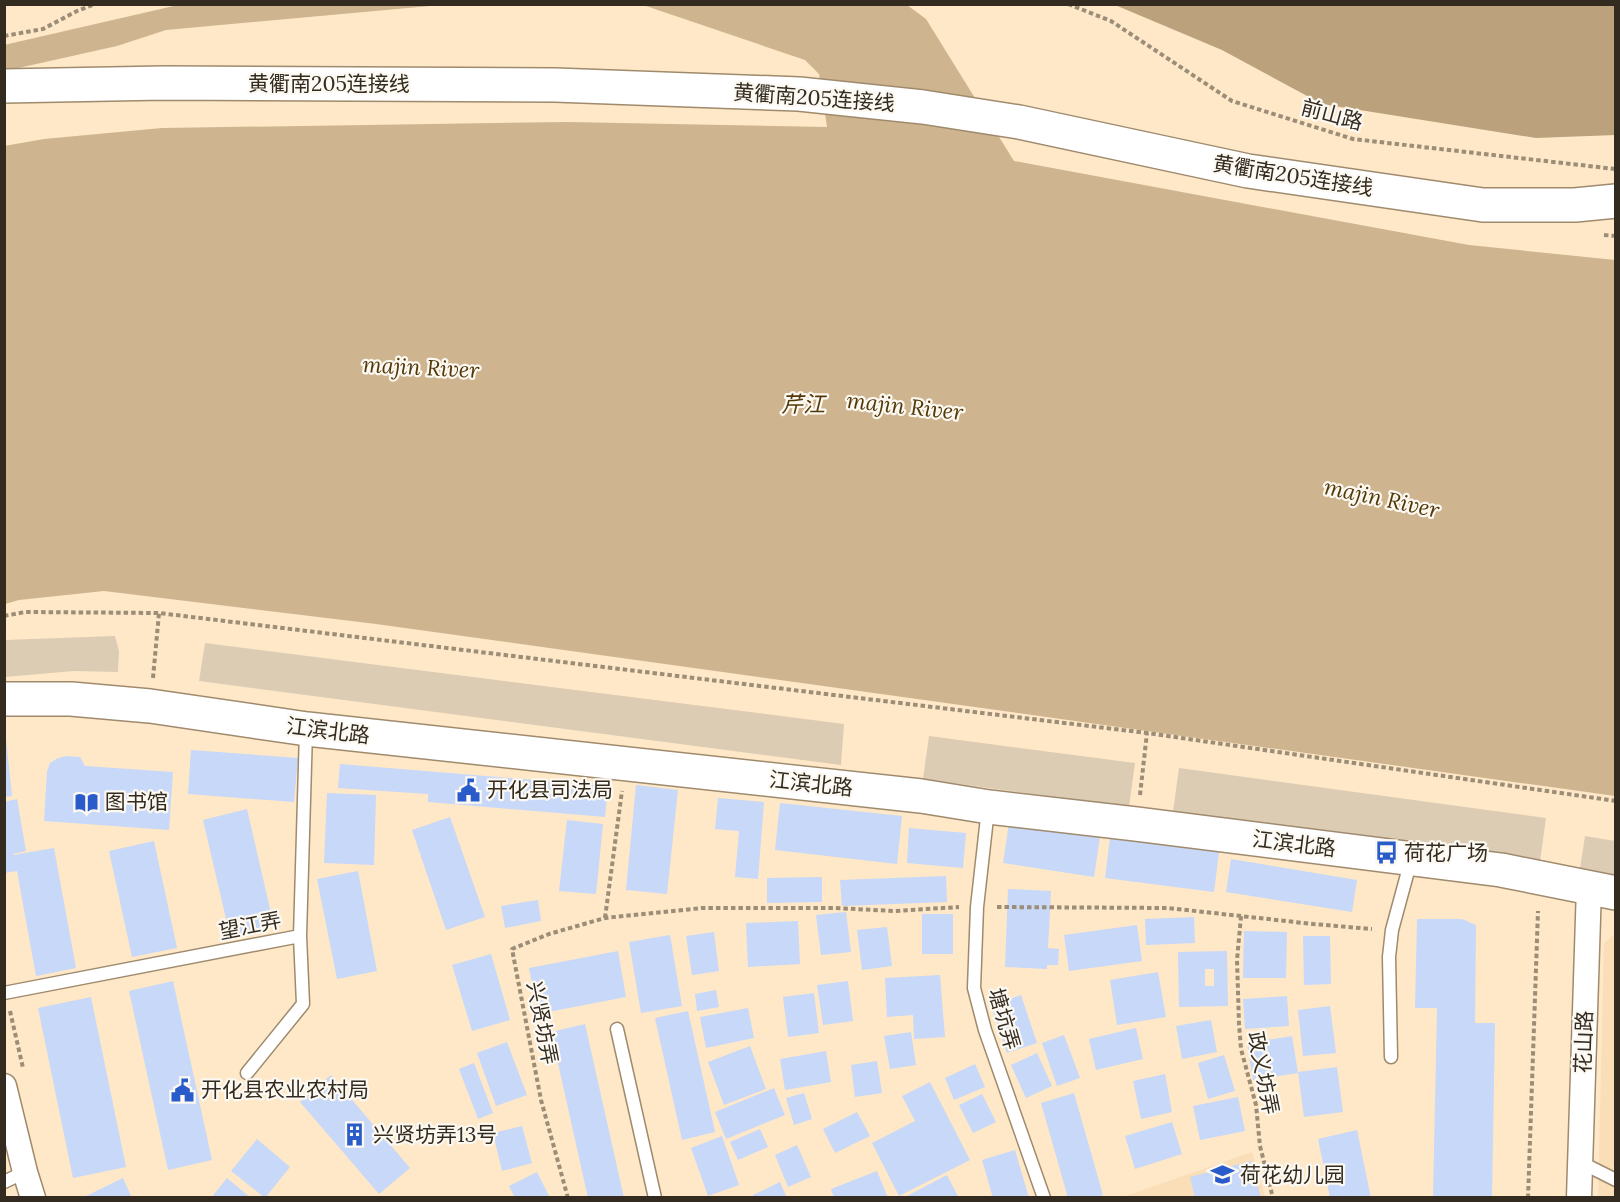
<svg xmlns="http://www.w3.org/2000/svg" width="1620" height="1202" font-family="Lora,'Noto Sans SC',serif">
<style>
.built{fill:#f9deb8}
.green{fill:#ddccb4}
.forest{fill:#bba17c}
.water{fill:#cfb58f}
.building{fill:#c7d8f8;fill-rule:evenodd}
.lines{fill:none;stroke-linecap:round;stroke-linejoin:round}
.lane-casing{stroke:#9f8a6d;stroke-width:15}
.street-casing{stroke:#9f8a6d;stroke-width:27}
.secondary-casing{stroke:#9f8a6d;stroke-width:36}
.path{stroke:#9c8d77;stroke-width:4;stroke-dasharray:4.5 3;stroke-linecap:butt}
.lane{stroke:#fff;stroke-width:12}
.street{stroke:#fff;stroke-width:24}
.secondary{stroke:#fff;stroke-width:33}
.labels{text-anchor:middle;stroke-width:4.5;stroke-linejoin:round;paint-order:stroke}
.street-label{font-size:21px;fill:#332b1f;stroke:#fcf8f2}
.poi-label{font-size:21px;fill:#332b1f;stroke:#fcf8f2;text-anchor:start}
.water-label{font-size:22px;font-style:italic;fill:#533807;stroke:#fcf8f2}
</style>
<rect width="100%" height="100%" fill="#fee8c8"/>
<path class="built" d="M1615,934V1197L1598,1198L1604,943Z
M1252,1152L1265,1197L1120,1198Z"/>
<path class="green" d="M115,636L119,651L118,672L74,671L5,677V640Z
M205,643L844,724L841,765L199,681Z
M929,736L1135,763L1129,807L923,779Z
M1179,768L1546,818L1539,869L1172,819Z
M1585,836L1615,841V881L1579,875Z"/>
<path class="forest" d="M1115,5H1615V135L1536,138L1322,104L1222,50Z"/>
<path class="water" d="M178,5H441L166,30L117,46L5,71L4,45Z
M643,5H907L926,19L1014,161L1469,245L1615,260V796L376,624L104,591L19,600L5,604L4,146L44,139L162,128L567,122L827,127L819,74L805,60Z"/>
<path class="building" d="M4,739H6L12,796L4,797Z
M191,750L298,758L294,802L188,794Z
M67,756L80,757L85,766L173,772L169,830L44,821L47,771L50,763L58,758Z
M340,764L608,786L605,817L428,802V794L338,788Z
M636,785L678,790L667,894L626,890Z
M327,793L376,795L374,865L324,863Z
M718,798L764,802L758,879L735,877L739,831L715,829Z
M17,799L26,851L13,854V855L54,848L76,968L36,976L17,871L4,873V802Z
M780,803L902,816L897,864L775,850Z
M247,809L274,926L230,936L203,820Z
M450,817L485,917L446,930L412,830Z
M567,820L603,824L596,894L559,891Z
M1009,823L1100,837L1094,877L1003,863Z
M909,828L966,833L963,868L907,863Z
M1110,838L1219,852L1214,892L1105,878Z
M154,841L177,948L132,957L109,851Z
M1231,859L1357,880L1352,912L1226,892Z
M358,871L377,971L337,979L317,879Z
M946,876L947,902L842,906L840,880Z
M822,877V902L767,903V878Z
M1008,889L1051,891L1048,948L1059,949L1058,965H1047V969L1005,967Z
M538,900L541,921L505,928L501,906Z
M846,912L851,952L821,955L816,915Z
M922,914H953V954H922Z
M1194,917L1195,943L1146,945L1145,919Z
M1417,919H1462L1476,925L1475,1023H1495L1492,1198H1433L1437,1008H1415Z
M798,921L800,964L748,967L746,923Z
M1137,925L1142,961L1069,971L1064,935Z
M887,927L892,966L862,970L857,930Z
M1244,931L1287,932L1286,978H1243Z
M714,932L719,971L692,975L686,936Z
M670,935L682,1006L641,1013L629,942Z
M1303,936H1330L1331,984L1304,985Z
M618,951L626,997L538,1014L529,968Z
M1227,951L1228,1006L1179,1007L1178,952ZM1205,969H1214V986H1205Z
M491,954L510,1020L472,1031L452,965Z
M1158,972L1166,1017L1117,1025L1110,980Z
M940,975L945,1037L914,1039L913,1015L887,1017L885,978Z
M173,981L212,1160L168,1170L129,991Z
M848,981L853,1021L823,1025L817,985Z
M716,990L719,1007L697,1011L695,994Z
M814,993L819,1033L788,1037L783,997Z
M1021,995L1037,1043L1007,1053L991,1006Z
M1287,996L1289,1026L1245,1029L1243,999Z
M91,997L126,1167L73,1178L38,1008Z
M1330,1006L1336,1053L1303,1056L1298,1010Z
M748,1008L754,1038L706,1048L700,1017Z
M688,1011L715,1132L682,1140L655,1018Z
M1211,1020L1217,1052L1182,1059L1176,1026Z
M585,1024L624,1198H588L551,1032Z
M1136,1028L1143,1059L1096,1070L1089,1039Z
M911,1032L916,1065L890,1069L884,1036Z
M1064,1035L1080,1078L1057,1086L1042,1043Z
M1292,1036L1298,1073L1253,1080L1247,1043Z
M507,1042L527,1095L496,1106L477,1053Z
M750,1046L766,1089L724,1105L708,1062Z
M826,1051L831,1082L785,1090L780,1059Z
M1037,1053L1052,1086L1026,1098L1011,1065Z
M1224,1055L1235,1091L1208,1099L1198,1063Z
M877,1061L882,1093L855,1097L851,1065Z
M474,1063L493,1113L478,1119L459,1069Z
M975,1064L985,1087L954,1100L945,1078Z
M1337,1067L1343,1112L1304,1117L1298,1072Z
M1165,1074L1172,1112L1141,1119L1133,1081Z
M331,1075L410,1168L379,1194L300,1102Z
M930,1082L970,1160L899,1196L872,1143L915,1121L902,1096Z
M774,1088L785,1115L726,1139L715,1112Z
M804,1093L812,1119L794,1125L786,1098Z
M1074,1093L1103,1195L1093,1198H1068L1041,1103Z
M982,1094L996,1122L973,1133L959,1105Z
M1238,1097L1245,1131L1200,1140L1193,1106Z
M857,1112L870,1136L835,1153L823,1129Z
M1172,1122L1182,1154L1135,1169L1125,1136Z
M522,1126L532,1163L502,1171L493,1133Z
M760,1129L768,1147L738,1160L730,1142Z
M1357,1130L1371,1198H1330L1318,1139Z
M722,1136L739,1185L708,1196L691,1148Z
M257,1139L290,1167L265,1198L231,1171Z
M797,1145L811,1177L788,1187L775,1155Z
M1015,1150L1029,1198H993L982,1160Z
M1251,1161L1261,1198H1195L1190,1177Z
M877,1171L888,1198H834L831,1189Z
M537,1172L550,1198H515L509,1186Z
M947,1175L959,1198H903Z
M123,1178L132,1198H82Z
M227,1178L251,1198H211Z
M780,1182L787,1198H755L753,1195Z"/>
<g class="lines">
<defs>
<path id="lane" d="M988,809L977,907L974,988L985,1030L1044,1198
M4,993L300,936L306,731
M617,1029L655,1198
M1391,1057L1389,957L1392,930L1411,860
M247,1073L303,1004L300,936
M1580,1162L1616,1180
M4,1182L25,1172"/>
<path id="street" d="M4,1086L25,1172L33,1198
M1579,1198L1589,887"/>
<path id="secondary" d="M4,86L164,83L555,85L799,94L923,107L1019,122L1248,171L1483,205H1575L1616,201
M4,699H71L150,706L307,729L921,796L989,807L1136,824L1501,870L1616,893"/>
</defs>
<use href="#lane" class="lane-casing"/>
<use href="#street" class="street-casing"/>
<use href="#secondary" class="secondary-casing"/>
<path class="path" d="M1068,4L1111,21L1232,101L1353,139L1615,169
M4,36L43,29L77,11L95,4
M1604,235L1616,236
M4,616L25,612L159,613L1147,733L1616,801
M153,678L159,613
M1140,795L1147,733
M997,907L1168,908L1313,924L1372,929
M1241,916L1237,960L1239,1024L1241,1049L1256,1105L1260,1146L1273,1198
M605,918L622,791
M10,1011L23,1068
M568,1198L541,1100L512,949L549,934L605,918L702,908H834L895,911L959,907
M1528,1198L1538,911"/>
<use href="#lane" class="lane"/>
<use href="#street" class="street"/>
<use href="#secondary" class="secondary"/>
</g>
<defs>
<symbol id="civic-bare" viewBox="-9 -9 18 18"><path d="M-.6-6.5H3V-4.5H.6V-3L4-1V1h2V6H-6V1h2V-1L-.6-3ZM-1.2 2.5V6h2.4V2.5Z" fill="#295cca" stroke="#fcf8f2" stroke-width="2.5" paint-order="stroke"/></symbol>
<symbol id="library-bare" viewBox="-9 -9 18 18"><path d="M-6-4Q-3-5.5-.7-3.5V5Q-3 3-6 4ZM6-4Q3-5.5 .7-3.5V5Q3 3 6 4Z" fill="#295cca" stroke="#fcf8f2" stroke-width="2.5" paint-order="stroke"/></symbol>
<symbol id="bus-bare" viewBox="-9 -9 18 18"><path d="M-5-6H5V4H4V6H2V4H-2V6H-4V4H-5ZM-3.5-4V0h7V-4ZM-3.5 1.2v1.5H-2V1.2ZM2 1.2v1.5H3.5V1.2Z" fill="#295cca" stroke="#fcf8f2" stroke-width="2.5" paint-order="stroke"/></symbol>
<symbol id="building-bare" viewBox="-9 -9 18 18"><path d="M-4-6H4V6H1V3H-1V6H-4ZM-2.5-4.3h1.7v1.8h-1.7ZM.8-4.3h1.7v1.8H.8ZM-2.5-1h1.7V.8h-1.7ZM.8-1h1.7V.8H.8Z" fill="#295cca" stroke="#fcf8f2" stroke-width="2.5" paint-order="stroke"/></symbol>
<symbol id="school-bare" viewBox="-9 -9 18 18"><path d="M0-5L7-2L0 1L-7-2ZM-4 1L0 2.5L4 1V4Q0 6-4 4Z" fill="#295cca" stroke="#fcf8f2" stroke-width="2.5" paint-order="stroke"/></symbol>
</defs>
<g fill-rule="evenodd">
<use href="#civic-bare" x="452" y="774" width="33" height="33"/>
<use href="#library-bare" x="70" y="786" width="33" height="33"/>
<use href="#bus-bare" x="1370" y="836" width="33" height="33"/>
<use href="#civic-bare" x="166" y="1074" width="33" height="33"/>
<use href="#building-bare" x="338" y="1118" width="33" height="33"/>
<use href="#school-bare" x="1206" y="1158" width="33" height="33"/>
</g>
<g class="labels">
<g class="street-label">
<text x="329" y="91">黄衢南205连接线</text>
<text transform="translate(814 98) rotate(4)" y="7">黄衢南205连接线</text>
<text transform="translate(1332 115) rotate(15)" y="7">前山路</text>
<text transform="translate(1293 176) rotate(9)" y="7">黄衢南205连接线</text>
<text transform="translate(328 731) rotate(7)" y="7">江滨北路</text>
<text transform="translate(811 784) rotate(6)" y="7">江滨北路</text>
<text transform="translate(1294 844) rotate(7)" y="7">江滨北路</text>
<text transform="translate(250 926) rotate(-11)" y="7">望江弄</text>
<text transform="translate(1004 1019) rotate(74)" y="7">塘坑弄</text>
<text transform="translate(542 1023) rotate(79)" y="7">兴贤坊弄</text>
<text transform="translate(1584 1042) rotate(-88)" y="7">花山路</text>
<text transform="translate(1263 1073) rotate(79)" y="7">政义坊弄</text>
</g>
<g class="poi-label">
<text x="487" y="797">开化县司法局</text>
<text x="105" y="809">图书馆</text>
<text x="1404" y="860">荷花广场</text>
<text x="201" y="1097">开化县农业农村局</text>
<text x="373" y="1142">兴贤坊弄13号</text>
<text x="1240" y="1182">荷花幼儿园</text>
</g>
<g class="water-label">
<text transform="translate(421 367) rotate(3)" y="8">majin River</text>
<text x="803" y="412">芹江</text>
<text transform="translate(905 406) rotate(6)" y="8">majin River</text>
<text transform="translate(1382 498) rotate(12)" y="8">majin River</text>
</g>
</g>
<rect width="1620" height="1202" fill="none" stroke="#332b1f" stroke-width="12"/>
</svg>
